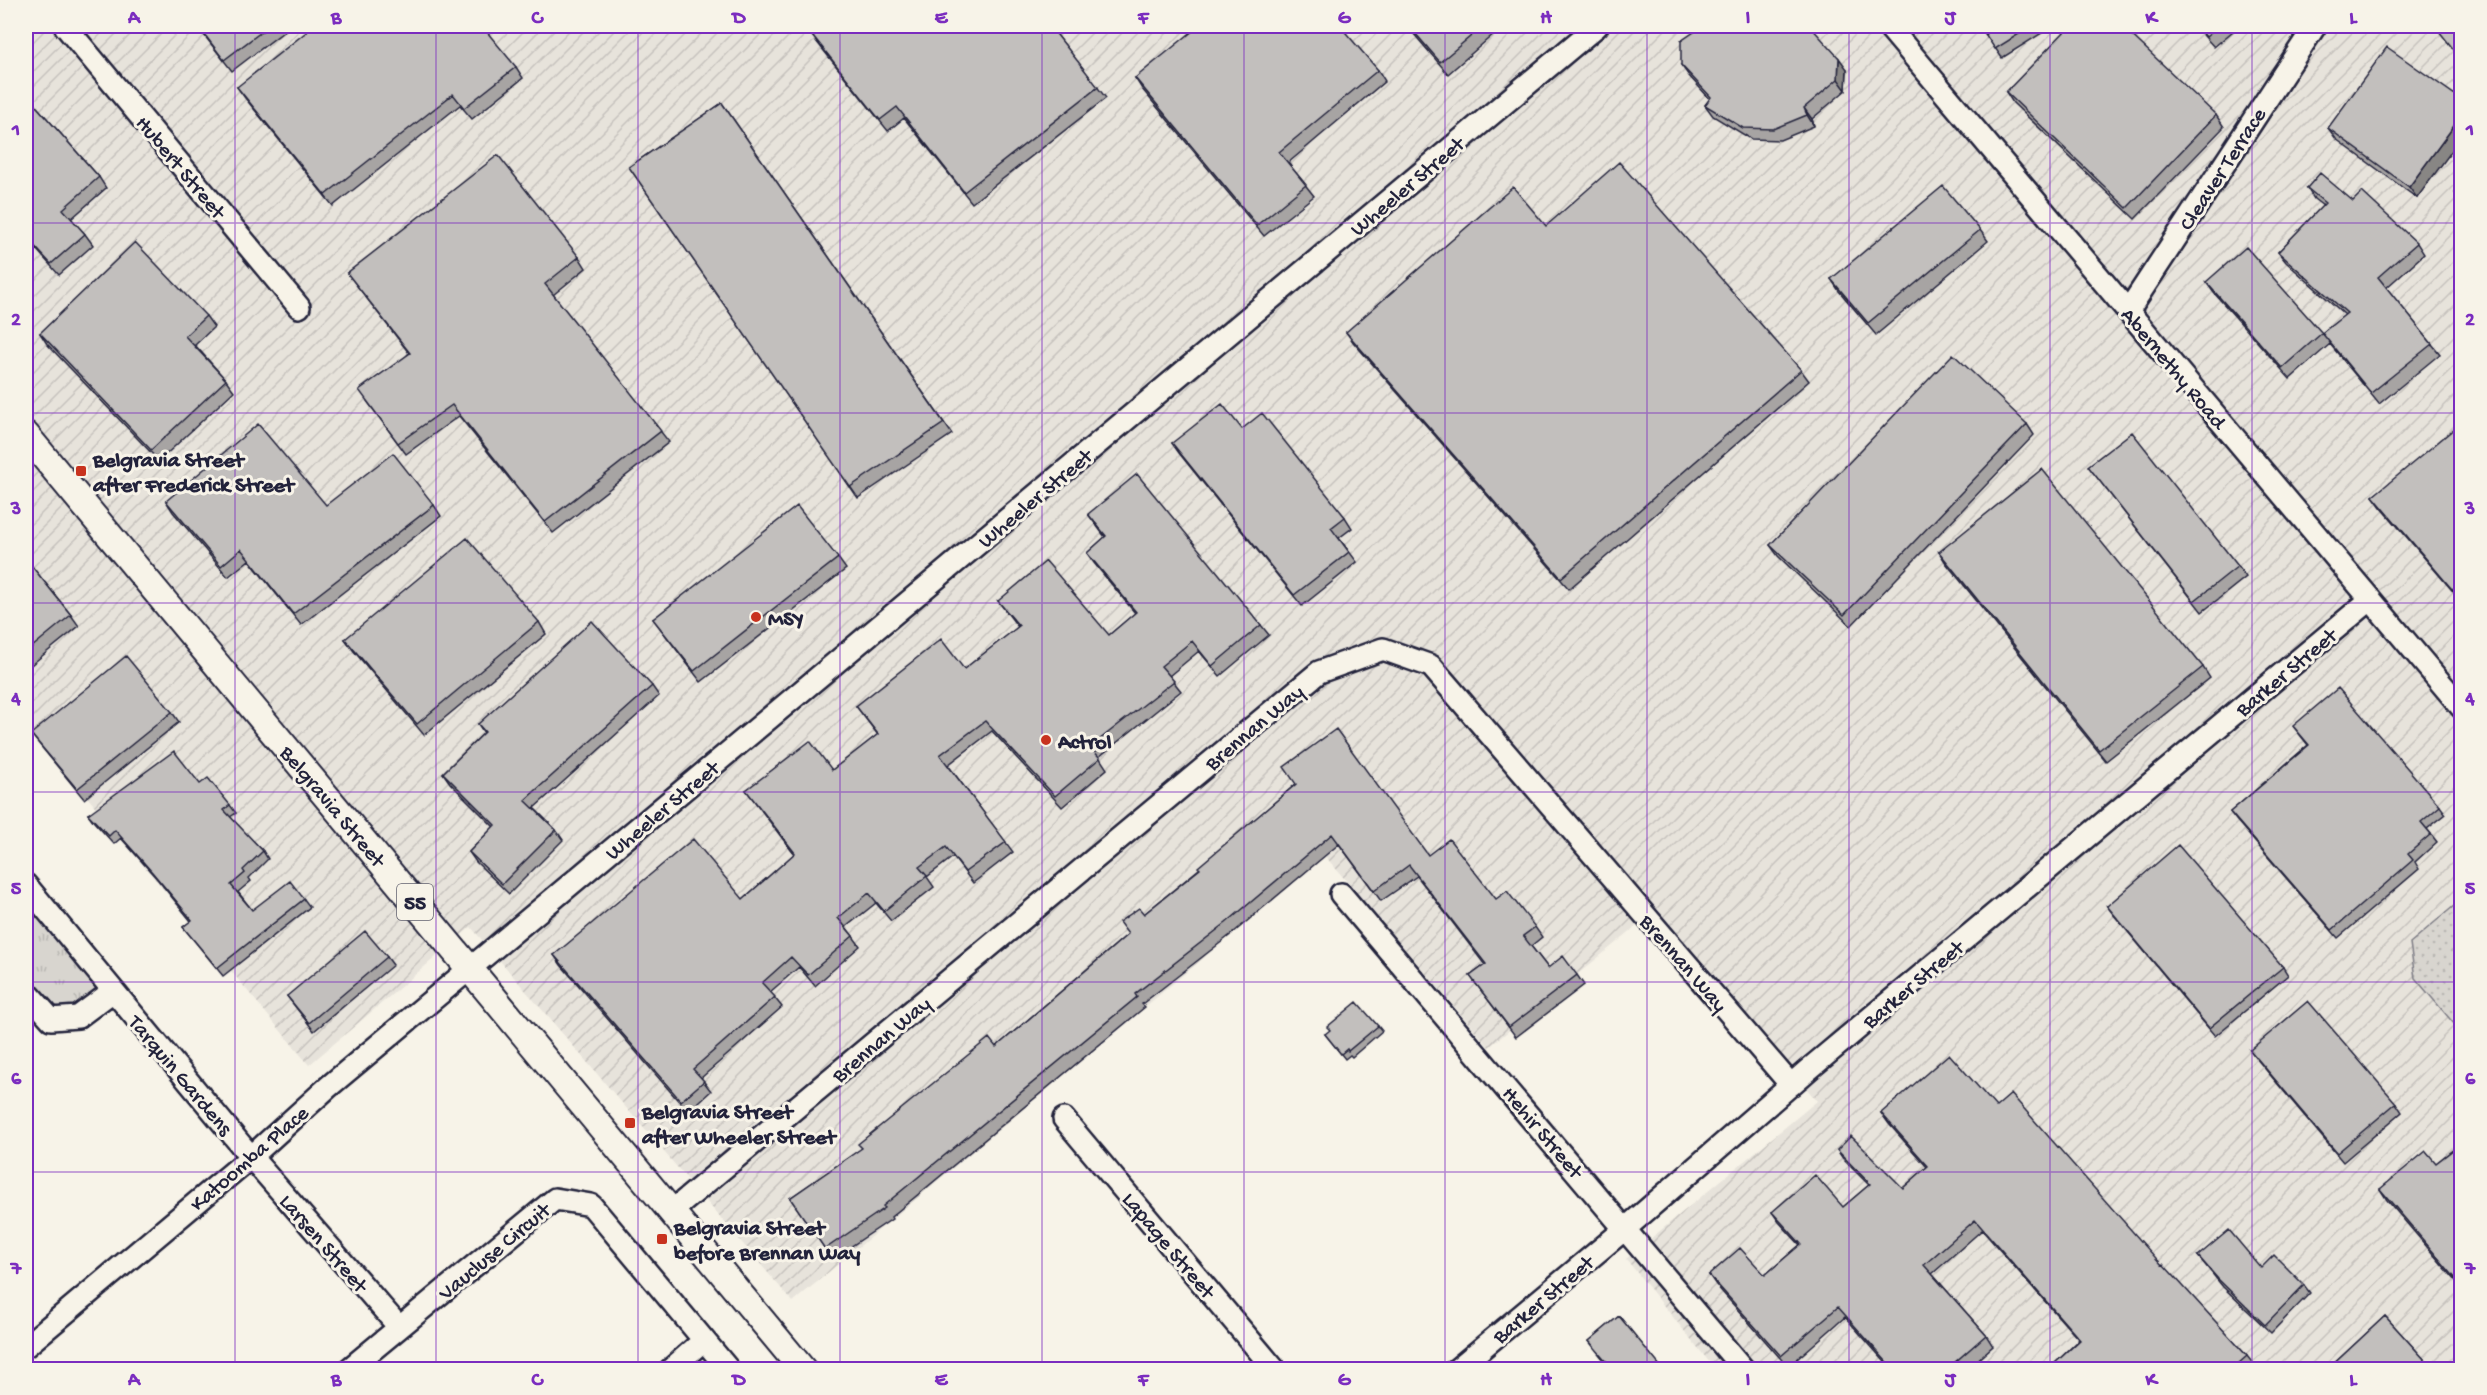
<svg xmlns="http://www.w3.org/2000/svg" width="2487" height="1395" font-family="'Gochi Hand',sans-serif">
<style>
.industrial{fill:url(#industrial-furrows)}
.grass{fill:url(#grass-dots);stroke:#7d7c85;stroke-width:1.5}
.park{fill:url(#park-tufts);stroke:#7d7c85;stroke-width:1.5}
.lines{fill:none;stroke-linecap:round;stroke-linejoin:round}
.minor-casing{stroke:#22223b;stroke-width:26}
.major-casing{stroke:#22223b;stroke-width:30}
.minor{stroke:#f7f3e8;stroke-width:21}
.major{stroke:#f7f3e8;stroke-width:26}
.wall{fill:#a7a4a3;stroke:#22223b;stroke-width:1.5}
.shaded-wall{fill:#888684;stroke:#22223b;stroke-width:1.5}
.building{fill:#c2bfbd;stroke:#22223b;stroke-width:1.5}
.grid{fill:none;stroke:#7b2cbf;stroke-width:1.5;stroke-opacity:0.55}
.poi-dot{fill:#c8321e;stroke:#f7f3e8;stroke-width:2}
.labels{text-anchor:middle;stroke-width:6;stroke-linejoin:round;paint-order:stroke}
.shield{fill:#f7f3e8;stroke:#62616f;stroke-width:1.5}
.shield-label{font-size:21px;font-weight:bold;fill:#22223b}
.street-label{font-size:22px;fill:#22223b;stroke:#f7f3e8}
.poi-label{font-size:22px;font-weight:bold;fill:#22223b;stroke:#f7f3e8;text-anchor:start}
.neatline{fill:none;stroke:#7b2cbf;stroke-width:2}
.grid-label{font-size:20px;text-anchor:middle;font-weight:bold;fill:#7b2cbf}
</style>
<defs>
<pattern id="industrial-furrows" width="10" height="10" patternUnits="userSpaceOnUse" patternTransform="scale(1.5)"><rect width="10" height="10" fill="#e7e3db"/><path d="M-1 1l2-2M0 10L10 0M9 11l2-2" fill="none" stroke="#c6c2bd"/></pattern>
<pattern id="grass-dots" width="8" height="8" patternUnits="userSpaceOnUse" patternTransform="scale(1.5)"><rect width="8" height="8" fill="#d8d5cf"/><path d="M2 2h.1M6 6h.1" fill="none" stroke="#b9b7b3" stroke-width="1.8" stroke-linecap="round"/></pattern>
<pattern id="park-tufts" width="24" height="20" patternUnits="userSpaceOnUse" patternTransform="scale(1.5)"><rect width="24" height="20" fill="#d8d5cf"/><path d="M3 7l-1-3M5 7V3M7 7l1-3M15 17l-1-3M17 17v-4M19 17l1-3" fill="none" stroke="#b9b7b3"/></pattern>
</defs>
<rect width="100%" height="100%" fill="#f7f3e8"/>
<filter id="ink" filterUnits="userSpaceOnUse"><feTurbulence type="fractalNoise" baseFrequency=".0167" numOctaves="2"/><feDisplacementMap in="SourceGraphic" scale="12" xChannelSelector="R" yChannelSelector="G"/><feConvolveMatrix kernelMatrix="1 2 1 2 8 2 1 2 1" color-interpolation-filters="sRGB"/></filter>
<g filter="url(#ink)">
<path class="industrial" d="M26,26H2461V1369H1715L1626,1259L1817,1101L1656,910L1489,1047L1325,856L793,1302L471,927L309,1065L26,723Z"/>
<path class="grass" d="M2461,900V1032L2415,978L2410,943Z"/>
<path class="park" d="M26,891L113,991L51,1019L26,991Z"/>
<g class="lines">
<defs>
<path id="minor" d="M65,26L299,307
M1888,26L2462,708
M2128,311L2315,26
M26,885L251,1157L399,1327
M1341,894L1744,1370
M26,991L51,1019L78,1017L113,991
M1064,1119L1275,1370
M672,1211L1319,672L1383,649L1431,666L1791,1085
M26,1346L251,1157L327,1088L1597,26
M348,1370L555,1199L591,1205L729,1370
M670,1370L704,1340
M1456,1370L1626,1228L1808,1070L2370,600"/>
<path id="major" d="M26,435L803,1370"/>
</defs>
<use href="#minor" class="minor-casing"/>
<use href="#major" class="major-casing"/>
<use href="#minor" class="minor"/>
<use href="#major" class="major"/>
</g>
<path class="wall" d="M197,26H291L232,71Z
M804,26H1050L1106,98L972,203L904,118L888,131Z
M1407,26H1503L1448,74Z
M1980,26H2053L2002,58Z
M2195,26H2239L2214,47Z
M1681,65L1847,69L1846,90L1812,119L1814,126L1780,140L1751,139L1713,116L1705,105L1710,99L1689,76Z
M516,67L523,78L472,119L460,105L333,206L245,98L237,87Z
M1378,70L1385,81L1288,163L1314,196L1264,236L1142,89L1135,78Z
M26,92L37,107L99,177L106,188L71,219L85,234L93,245L59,275L36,249L26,259Z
M2006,92L2216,115L2224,127L2135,219L2013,103Z
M2462,100L2417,198L2336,139L2328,128Z
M722,103L952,434L858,498L629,167Z
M2307,188L2353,201L2417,243L2424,254L2386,288L2432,344L2440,354L2379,404L2330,344L2290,379L2214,293L2206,282L2322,333L2345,315L2286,262L2278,252L2323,206L2314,199Z
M1546,226L1801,370L1809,381L1569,589L1354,343L1346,332Z
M1980,230L1988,241L1876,335L1839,291L1831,279Z
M579,257L586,268L553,295L669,442L553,533L459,416L406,454L367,401L409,353L347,273Z
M206,316L214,327L195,345L226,380L234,391L159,461L47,344L40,333Z
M2027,424L2034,435L1851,626L1778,556L1770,545Z
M1242,429L1345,517L1352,528L1339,538L1357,562L1302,606L1179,453L1172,443Z
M2462,435V602L2381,507L2373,496Z
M2088,466L2238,566L2246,577L2202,612Z
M166,501L326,505H434L441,516L301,625L249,560L228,577L173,512Z
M1088,514L1261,625L1269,635L1220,676L1199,651L1169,676L1181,691L1099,757L1107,769L1062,807L992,731L948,765L1013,852L973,883L953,857L927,877L934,887L891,921L876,903L846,927L860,946L815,986L799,967L770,992L782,1007L701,1078L711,1091L688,1112L561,965L554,955L743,899L794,854L746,790L832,770L878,735L856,706L964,669L1018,627L998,601L1109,635L1135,613L1094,563L1087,553L1105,537Z
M1939,552L2203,667L2210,678L2106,761L1946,563Z
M838,558L846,569L701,682L653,619Z
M26,559L71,615L79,626L26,669Z
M539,622L546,634L424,735L353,650L345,639Z
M652,686L659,696L534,808L556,830L563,840L509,894L476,862L469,852L494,827L450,783L443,773L484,733L478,724Z
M172,712L179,722L84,799L39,744L31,734Z
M2293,726L2440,806L2446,814L2427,829L2437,842L2415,862L2419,869L2338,938L2236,820L2230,812L2308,745Z
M200,784L230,805L236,813L230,817L263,851L268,859L249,878L251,881L238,892L252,910L304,899L310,907L223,976L183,927L191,921L158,880L121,838L114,844L94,822L88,814Z
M1296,784L1428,855L1535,927L1542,937L1531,946L1548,968L1577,975L1584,985L1516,1037L1470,976L1485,965L1417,876L1381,901L1339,844L1233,933L1142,1004L1145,1007L891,1217L892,1219L832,1259L790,1198L861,1149L996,1047L1128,934L1144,914L1199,869Z
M2107,906L2283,967L2288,975L2215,1036L2113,914Z
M387,957L393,965L314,1031L287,996Z
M1378,1026L1382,1031L1352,1057L1350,1055L1345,1059L1325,1034Z
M2250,1050L2396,1103L2402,1112L2343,1162L2256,1058Z
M1996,1107L2162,1265L2247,1356L2255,1366L2251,1370H2058L2054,1364L2079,1340L1982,1230L1932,1274L1986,1335L1993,1346L1966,1370H1892L1845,1317L1788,1367L1716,1285L1709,1275H1765L1800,1245L1779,1222L1772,1212L1843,1207L1869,1185L1844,1160L1837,1150L1903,1188L1927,1167L1889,1124L1881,1113Z
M2462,1143V1288L2387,1200L2380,1189L2436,1163Z
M2198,1256L2261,1268L2304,1285L2310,1293L2271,1333L2223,1287Z
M1619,1316L1663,1370H1612L1595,1349L1589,1341Z
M2385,1316L2434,1370H2327Z"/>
<path class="shaded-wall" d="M1839,58L1847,69L1846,90L1838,79Z
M1804,108L1812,119L1814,126L1807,115Z
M2462,115V137L2417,198L2409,187Z"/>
<path class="building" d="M198,26H269L224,60Z
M314,26H482L516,67L464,108L453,94L325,195L237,87Z
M805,26H1050L1098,87L964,192L897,107L880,120Z
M1199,26H1340L1378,70L1279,152L1306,185L1257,225L1135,78Z
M1409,26H1483L1440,62Z
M1703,26H1810L1839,58L1838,79L1804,108L1807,115L1773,129L1743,128L1705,105L1711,97L1681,65V41Z
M1980,26H2032L1995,49Z
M2070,26H2122L2216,115L2127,208L2006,92Z
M2197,26H2219L2206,37Z
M2435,26H2462V60Z
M2387,47L2462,100V115L2409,187L2328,128Z
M26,92L37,107L99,177L63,209L85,234L51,264L28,239L26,241Z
M722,103L944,423L850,487L629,167Z
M498,155L579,257L545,284L661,431L545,522L452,405L398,443L359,390L410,353L347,273Z
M1619,162L1801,370L1561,578L1346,332L1513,187L1546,226Z
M2320,173L2353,201L2362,192L2417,243L2378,277L2432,344L2371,393L2322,333L2347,313L2278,252L2325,203L2307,188Z
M1943,186L1980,230L1868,323L1831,279Z
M2462,186V200L2455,193Z
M135,242L206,316L185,336L226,380L151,450L40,333Z
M2246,247L2322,333L2282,368L2206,282Z
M1953,354L2027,424L1844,615L1770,545Z
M1222,404L1242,429L1262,413L1345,517L1331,528L1349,552L1294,595L1172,443Z
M258,424L326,505L393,453L434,505L293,614L241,549L221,566L166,501Z
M2455,428L2462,435V601L2373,496Z
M2132,432L2238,566L2194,601L2088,466Z
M2042,469L2203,667L2099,750L1939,552Z
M1137,474L1261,625L1212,666L1192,641L1161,666L1174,681L1090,747L1100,758L1055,796L985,721L940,755L1006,842L965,872L946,847L919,867L927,876L884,911L869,893L838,918L853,936L808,975L791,957L762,983L775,997L693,1069L704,1081L681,1101L554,955L693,839L743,899L795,853L746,790L810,741L832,770L878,734L856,706L941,639L964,669L1019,626L998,601L1046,561L1109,635L1136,612L1087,553L1106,536L1088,514Z
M797,506L838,558L694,671L653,619Z
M467,538L539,622L417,724L345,639Z
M26,559L71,615L26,652Z
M592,621L652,686L525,800L556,830L502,884L469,852L495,825L443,773L485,732L478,724Z
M126,656L172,712L77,789L31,734Z
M2338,688L2440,806L2421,822L2431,834L2408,854L2413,860L2332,930L2230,812L2309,745L2293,726Z
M1336,729L1428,855L1449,839L1496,899L1507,891L1535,927L1523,936L1548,968L1563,956L1577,975L1509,1027L1470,976L1486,964L1409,865L1374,891L1332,834L1226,923L1135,994L1137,997L883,1206L885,1208L825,1249L790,1198L862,1148L858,1144L989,1038L996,1047L1112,948L1128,934L1119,922L1139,908L1144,914L1200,869L1198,867L1296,784L1284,767Z
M174,751L200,784L208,778L230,805L224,810L263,851L243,870L245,873L231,885L252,910L290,881L304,899L217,968L183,927L192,920L152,872L115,830L109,836L88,814Z
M2178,845L2283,967L2209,1028L2107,906Z
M365,931L387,957L309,1023L287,996Z
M2308,1001L2396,1103L2337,1153L2250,1050Z
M1357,1002L1378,1026L1348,1051L1347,1049L1341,1054L1325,1034L1330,1030L1327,1027Z
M1949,1054L1996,1107L2011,1094L2162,1265L2163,1264L2247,1356L2239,1363L2245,1370H2059L2054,1364L2080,1340L1975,1220L1924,1265L1986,1335L1953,1364L1957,1370H1894L1838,1307L1781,1356L1709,1275L1740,1248L1765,1275L1801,1244L1772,1212L1815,1175L1843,1207L1870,1184L1837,1150L1851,1136L1903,1188L1928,1166L1881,1113Z
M2462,1143V1286L2380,1189L2426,1151L2436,1163Z
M2229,1230L2261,1268L2274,1255L2304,1285L2265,1325L2218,1279L2198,1256Z
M1619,1316L1661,1367L1657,1370H1614L1589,1341Z
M2385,1316L2434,1370H2386L2382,1365L2377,1370H2327Z"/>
</g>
<path class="grid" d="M235,26V1370M436,26V1370M638,26V1370M840,26V1370M1042,26V1370M1244,26V1370M1445,26V1370M1647,26V1370M1849,26V1370M2050,26V1370M2252,26V1370M26,223H2462M26,413H2462M26,603H2462M26,792H2462M26,982H2462M26,1172H2462"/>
<g class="poi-dot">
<rect x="75" y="465" width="12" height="12" rx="3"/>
<circle cx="756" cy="617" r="6"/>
<circle cx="1046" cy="740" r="6"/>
<rect x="624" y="1117" width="12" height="12" rx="3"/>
<rect x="656" y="1233" width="12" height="12" rx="3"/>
</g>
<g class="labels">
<rect class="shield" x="397" y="884" width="36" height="36" rx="4.5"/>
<g class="shield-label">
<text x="415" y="909">55</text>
</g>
<g class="street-label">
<text transform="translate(182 166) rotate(50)" y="8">Hubert Street</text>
<text transform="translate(2221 168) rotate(-57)" y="8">Cleaver Terrace</text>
<text transform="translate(1406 185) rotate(-40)" y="8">Wheeler Street</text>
<text transform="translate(2175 367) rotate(50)" y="8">Abernethy Road</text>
<text transform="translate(1034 497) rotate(-40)" y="8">Wheeler Street</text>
<text transform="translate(2285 671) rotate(-40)" y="8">Barker Street</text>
<text transform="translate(1253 726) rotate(-40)" y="8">Brennan Way</text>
<text transform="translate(334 805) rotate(50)" y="8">Belgravia Street</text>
<text transform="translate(661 809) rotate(-40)" y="8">Wheeler Street</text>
<text transform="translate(1685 962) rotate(49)" y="8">Brennan Way</text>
<text transform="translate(1912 983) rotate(-40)" y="8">Barker Street</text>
<text transform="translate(880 1038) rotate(-40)" y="8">Brennan Way</text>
<text transform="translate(182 1074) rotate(50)" y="8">Tarquin Gardens</text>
<text transform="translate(1544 1131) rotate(50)" y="8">Hehir Street</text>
<text transform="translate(248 1157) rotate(-41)" y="8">Katoomba Place</text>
<text transform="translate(325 1242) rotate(49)" y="8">Larsen Street</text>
<text transform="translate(1170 1244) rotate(50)" y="8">Lapage Street</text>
<text transform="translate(493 1250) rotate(-40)" y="8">Vaucluse Circuit</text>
<text transform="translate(1542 1298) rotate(-40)" y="8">Barker Street</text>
</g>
<g class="poi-label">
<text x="93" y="466">Belgravia Street<tspan x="93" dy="25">after Frederick Street</tspan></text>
<text x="768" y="625">MSY</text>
<text x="1058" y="748">Actrol</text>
<text x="642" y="1118">Belgravia Street<tspan x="642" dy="25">after Wheeler Street</tspan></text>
<text x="674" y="1234">Belgravia Street<tspan x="674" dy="25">before Brennan Way</tspan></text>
</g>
</g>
<rect width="2487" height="1395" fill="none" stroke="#f7f3e8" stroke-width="66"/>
<rect x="33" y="33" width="2421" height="1329" class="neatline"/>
<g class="grid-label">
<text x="134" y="23">A</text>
<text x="336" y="23">B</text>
<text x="537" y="23">C</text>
<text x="739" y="23">D</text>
<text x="941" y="23">E</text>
<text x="1143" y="23">F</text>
<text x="1344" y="23">G</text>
<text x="1546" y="23">H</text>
<text x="1748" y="23">I</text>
<text x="1950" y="23">J</text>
<text x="2151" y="23">K</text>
<text x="2353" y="23">L</text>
<text x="16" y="135">1</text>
<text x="2470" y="135">1</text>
<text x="16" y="325">2</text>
<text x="2470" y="325">2</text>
<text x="16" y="514">3</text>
<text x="2470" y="514">3</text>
<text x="16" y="704">4</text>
<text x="2470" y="704">4</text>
<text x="16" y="894">5</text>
<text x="2470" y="894">5</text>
<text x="16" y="1084">6</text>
<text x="2470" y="1084">6</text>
<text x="16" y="1274">7</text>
<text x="2470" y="1274">7</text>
<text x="134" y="1385">A</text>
<text x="336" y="1385">B</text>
<text x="537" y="1385">C</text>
<text x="739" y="1385">D</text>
<text x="941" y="1385">E</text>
<text x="1143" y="1385">F</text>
<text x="1344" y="1385">G</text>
<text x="1546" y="1385">H</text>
<text x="1748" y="1385">I</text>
<text x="1950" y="1385">J</text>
<text x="2151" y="1385">K</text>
<text x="2353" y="1385">L</text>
</g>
</svg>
